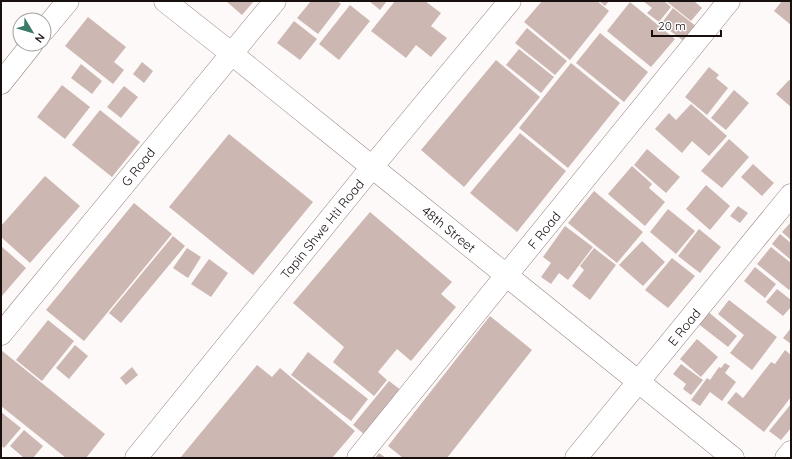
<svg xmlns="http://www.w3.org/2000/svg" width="792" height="459" font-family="Quicksand,sans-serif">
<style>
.building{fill:#ccb7b3}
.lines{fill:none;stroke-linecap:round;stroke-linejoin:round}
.minor-casing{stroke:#978480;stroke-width:23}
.minor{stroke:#fff;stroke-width:22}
.labels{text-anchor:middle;stroke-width:3;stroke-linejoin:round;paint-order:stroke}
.street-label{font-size:13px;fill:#17100e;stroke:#fff}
</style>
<rect width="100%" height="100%" fill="#fdf9f8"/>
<path class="building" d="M226,1H254L242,15Z
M311,1H337L341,4L318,34L297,18Z
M369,1H387L380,10Z
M395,1H425L441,13L431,26L447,38L431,57L416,45L406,58L371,31Z
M542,1H597L609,11L570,60L524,22Z
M599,1H609L605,6Z
M643,1H664L671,7L659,22L647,13L652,8Z
M666,1H694L702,8L691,21Z
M782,1H791V25L774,11Z
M630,2L675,39L651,67L607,31Z
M350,5L370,21L339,60L319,44Z
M673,8L697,27L685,42L661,24Z
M88,17L126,47L114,62L124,70L113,84L65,46Z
M294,21L317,39L300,60L277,43Z
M527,28L567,61L555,75L515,43Z
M600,33L648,72L624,102L576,63Z
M519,49L554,77L541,93L506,65Z
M496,60L540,97L464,187L421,150Z
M142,62L153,71L144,83L133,74Z
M571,63L620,103L568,168L519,128Z
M81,64L102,81L92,94L71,78Z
M709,67L719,75L716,78L728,88L707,115L685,97Z
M789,80L791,81V107L776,94Z
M62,85L90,107L65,139L37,117Z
M124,86L138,97L121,118L107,107Z
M734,90L749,103L726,130L711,118Z
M691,104L727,136L709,156L692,141L682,153L655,129L669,113L676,120Z
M100,110L140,142L112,177L72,145Z
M520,133L566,171L517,232L470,193Z
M229,134L313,202L253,275L169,207Z
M729,139L749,157L722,188L701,171Z
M647,149L680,177L666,193L634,165Z
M753,164L774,183L762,196L741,177Z
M632,166L652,184L649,188L665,202L645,226L608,194Z
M45,176L80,206L30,263L1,237V226Z
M706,185L730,206L710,230L686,209Z
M594,191L643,232L617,263L568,223Z
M134,203L172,234L84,341L46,310Z
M738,206L748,213L740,223L730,216Z
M668,209L695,231L676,254L650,232Z
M370,212L452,282L441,294L456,307L411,361L397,349L378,372L387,380L374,396L333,362L344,347L293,303Z
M791,222V240L782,232Z
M565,226L593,247L568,280L559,273L551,284L541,277L551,263L543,257Z
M699,229L721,247L700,273L678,256Z
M780,234L791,243V260L772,244Z
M173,236L185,246L121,323L109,313Z
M642,241L665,262L643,286L619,265Z
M1,246L26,268L1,297Z
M771,247L791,263V288L789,290L757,264Z
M187,248L201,257L188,278L173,268Z
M594,248L616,265L590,300L572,286L584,270L580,266Z
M672,258L695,276L668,308L645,290Z
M209,259L228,273L211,297L191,284Z
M755,267L776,284L765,298L744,281Z
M777,289L791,300V307L783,316L766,302Z
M729,300L777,337L752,370L730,353L744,335L718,314Z
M706,310L737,336L728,347L696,322Z
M490,316L532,350L447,458H403L388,446Z
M48,320L74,341L42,381L16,360Z
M791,328V344L783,338Z
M697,339L718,357L701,377L680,359Z
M75,345L88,356L69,379L56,368Z
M1,350L105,434L86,458H66L1,406Z
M785,350L791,355V397L764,432L727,403L736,392L743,398L771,362L775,364Z
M308,352L368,399L351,421L291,375Z
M725,363L730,366L725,373L736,382L722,401L710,392L700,406L691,400L707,378L710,380L719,367L721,368Z
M681,364L703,380L691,395L683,389L686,384L673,374Z
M257,365L272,377L280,368L355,431L332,458H180Z
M132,367L138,375L126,385L120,378Z
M389,381L401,390L365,435L353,425Z
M791,404V428L781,440L769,431Z
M1,412L21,428L4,448L1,445Z
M24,430L43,446L33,458H24L10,446Z
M379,453L386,458H375Z"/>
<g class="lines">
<defs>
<path id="minor" d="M165,1L232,54L372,167L733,458
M44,30L68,1
M1,83L32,44
M1,334L275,1
M136,458L372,167L510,1
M358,458L729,1
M576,458L791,195
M786,458L791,452"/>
</defs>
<use href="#minor" class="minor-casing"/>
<use href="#minor" class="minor"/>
</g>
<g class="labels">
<g class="street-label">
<text transform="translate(138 167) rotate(-51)" y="5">G Road</text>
<text transform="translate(322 229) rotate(-51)" y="5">Tapin Shwe Hti Road</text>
<text transform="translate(449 229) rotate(39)" y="5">48th Street</text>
<text transform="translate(544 230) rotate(-51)" y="5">F Road</text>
<text transform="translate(684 327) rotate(-51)" y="5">E Road</text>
</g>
</g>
<rect width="792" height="459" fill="none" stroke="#17100e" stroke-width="4"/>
<g transform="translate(32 32) rotate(128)"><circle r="19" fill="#ffffff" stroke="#a29f9f"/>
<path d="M0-3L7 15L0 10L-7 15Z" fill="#3a7a69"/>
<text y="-6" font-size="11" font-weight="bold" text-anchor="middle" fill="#17100e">N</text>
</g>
<path d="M652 30v6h69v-6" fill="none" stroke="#17100e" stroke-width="2"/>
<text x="658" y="30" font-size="12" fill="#17100e" stroke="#ffffff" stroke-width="3" paint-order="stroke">20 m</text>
</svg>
